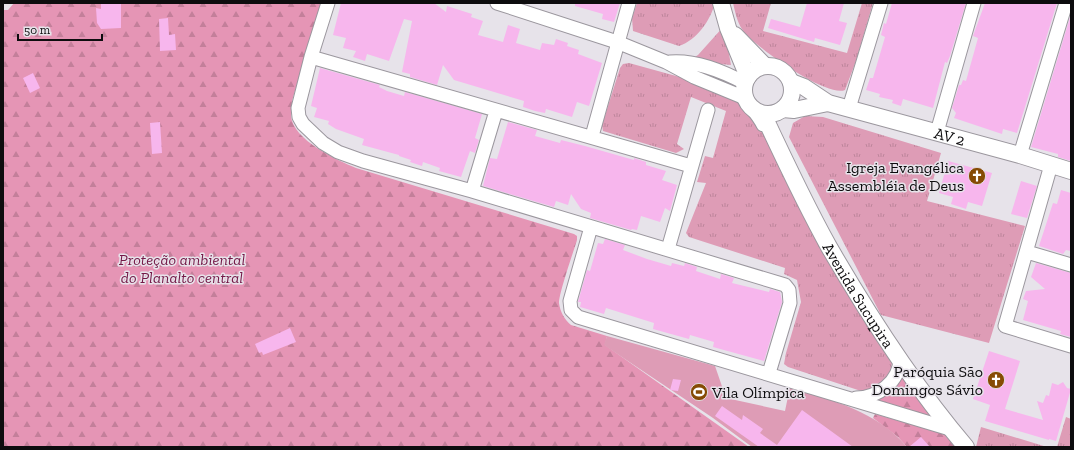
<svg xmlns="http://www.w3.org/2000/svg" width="1074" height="450" font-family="'Zilla Slab',serif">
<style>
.grass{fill:url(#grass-tufts)}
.forest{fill:url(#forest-firs)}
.pitch{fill:#de9cb6}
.building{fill:#f7b6ed}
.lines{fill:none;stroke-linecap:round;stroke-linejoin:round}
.pedestrian-casing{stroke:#9b979e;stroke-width:12}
.minor-casing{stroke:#9b979e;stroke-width:15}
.tertiary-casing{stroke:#9b979e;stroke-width:18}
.pedestrian{stroke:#fff;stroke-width:10}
.minor{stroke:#fff;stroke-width:13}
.tertiary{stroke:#fff;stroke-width:16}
.labels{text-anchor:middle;stroke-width:3;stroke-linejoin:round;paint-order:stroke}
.street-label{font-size:16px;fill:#0d0c0e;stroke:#e7e3ea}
.poi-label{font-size:16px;fill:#0d0c0e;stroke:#e7e3ea;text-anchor:end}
.park-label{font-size:16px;font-style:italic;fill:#741847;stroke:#e7e3ea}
</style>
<defs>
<pattern id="grass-tufts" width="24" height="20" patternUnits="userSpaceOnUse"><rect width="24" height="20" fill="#de9cb6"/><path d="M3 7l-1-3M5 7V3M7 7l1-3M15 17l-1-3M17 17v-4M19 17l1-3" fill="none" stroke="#bd859b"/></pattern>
<pattern id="forest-firs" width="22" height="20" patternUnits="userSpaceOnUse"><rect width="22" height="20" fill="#e595b5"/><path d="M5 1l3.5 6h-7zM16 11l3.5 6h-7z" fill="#c37f9a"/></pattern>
</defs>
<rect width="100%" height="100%" fill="#e7e3ea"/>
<path class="grass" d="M637,3H715C710,21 697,40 679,46L633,31L632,18Z
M733,3H771L763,31L847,53L862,3H873L856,61L845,90C827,98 753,46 742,29C737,22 735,11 733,3Z
M724,26L731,65L688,61L698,55Z
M629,63L687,79L741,99L757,116L892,363C891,376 888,382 876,387C870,390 867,392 861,391L788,367L784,364L786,353L801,302L797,280L784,274L785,268L689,237L686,233L706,183L697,182L705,156L713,158L726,111L691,97L677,144L684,149L676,153L603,131L602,125L620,68L623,64Z
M805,116L823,117L941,153L927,201L1025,226L989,343L881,315L789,137L793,123Z
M1066,417L1071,419V447H1057Z
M981,427L1047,447H976Z"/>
<path class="forest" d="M14,3H321L292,101C292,106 291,111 291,116C293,140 337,160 356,168L574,234L577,236V240C573,253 559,293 559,303C560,312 565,320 571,325L607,336L605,345L749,447H3V10H8Z
M899,369L937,423L875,400Z
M875,414L944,434L955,447H907L898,437L873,418Z"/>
<path class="pitch" d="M607,336L715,366L726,398L785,411L790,387C833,401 877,411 907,447H752L713,418L604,345Z"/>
<path class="building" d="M101,3H121V28L101,29L97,23L96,8L101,9Z
M341,3H434L446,12L447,6L472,14L471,17L483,21L478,35L503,42L508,25L520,29L516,43L540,50L542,43L554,45L556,39L568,43L567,46L579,50L578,54L602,63L589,106L577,102L572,117L546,109L545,113L535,111L523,107L524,101L454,80L443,65L437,85L410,77V74L402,72L412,21L404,19L389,61L367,54L365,61L353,57L356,51L343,48L346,38L333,35Z
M575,3H620L614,22L602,19L603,14L575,6Z
M807,3H844L839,21L847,23L840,45L815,38L814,42L768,28L771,19L800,27Z
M892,3H966L950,56L947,63L945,62L933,108L903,99L901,106L892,103L893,100L879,97L880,94L866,90L870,78H873L878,61L885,37L881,35L884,23L886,24Z
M985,3H1057L1017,133L1003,129L1002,134L954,118L956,113L952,108L959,85H961L963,80L966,81L978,38L973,36Z
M1071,14V161L1058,157V154L1031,147Z
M168,18L169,35L175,34L176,50L160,51L159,19Z
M320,68L380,85L379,87L387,91L404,96L405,92L482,114L475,138L479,140L475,153L470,151L461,177L439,171L440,168L423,162L422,166L410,162L411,160L399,156V155L362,145L364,139L336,129L328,124L329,121L314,117L317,108L311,106Z
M33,73L40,88L30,93L23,78Z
M160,122L162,153L152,154L150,123Z
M508,122L537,130L535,136L560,143L561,140L585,146L634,160V158L646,162V165L666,171L662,180L677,185L670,211L665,208L660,222L641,216L637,230L632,229L631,230L590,218L591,213L581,209L571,194L568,205L556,201L554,207L483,186L490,158L497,159Z
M948,161L992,173L982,206L968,202L966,209L951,204L953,197L939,193Z
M1021,181L1037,186L1027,218L1011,214Z
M1061,190L1071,193V251L1066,250L1063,254L1039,246L1053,203L1057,204Z
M605,239L625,245L623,250L647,259L671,266L672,263L684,266L685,263L697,267L696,271L720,279L721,274L734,278L732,283L769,292L770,289L780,292L782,302L764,361L713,347L714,342L690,335L689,339L653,329L654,323L606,308L604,314L580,307L581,302H578L587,270L590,271L598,243L603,244Z
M1036,263L1071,273V337L1060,334L1061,331L1023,320L1028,301L1023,299L1026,291L1045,289L1031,277Z
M290,328L296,342L263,355L262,352L259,353L255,344Z
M989,351L1020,361L1005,409L1043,420L1037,401L1043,403L1046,395L1049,396L1052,383L1058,385L1063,382L1067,388L1071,389L1056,441L1049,439V440L985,421L990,405L973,399Z
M673,379L681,380L678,391L670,390Z
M722,406L742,420L743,415L763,429L760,433L777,445L802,410L853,447H759L715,416Z
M921,437L930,447H909Z"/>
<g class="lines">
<defs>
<path id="pedestrian" d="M740,95C747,106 756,114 762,126"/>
<path id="minor" d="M328,3L311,57L298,108L299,117L303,124L323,143L338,152L363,161L472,191L785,285L789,290L790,303L769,373
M497,3L617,42L666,62L694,77L745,98
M311,57L691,166
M670,62C696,60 722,71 745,83
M849,108L881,3
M937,132L974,3
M592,136L629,3
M1020,155L1066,3
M1051,165L1005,326L1071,346
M472,191L496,111
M591,227L570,301L571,310L578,317L950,429
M668,249L708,110
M1027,252L1071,265
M856,398C877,398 900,382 900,358"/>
<g id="tertiary">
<path d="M721,3L728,28L748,77"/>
<path d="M735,35L765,66"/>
<circle cx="768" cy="90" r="24"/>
<path id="s1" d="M791,82L804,87L828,103L1020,155L1071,171"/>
<path d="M783,109L794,110L828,103"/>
<path id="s2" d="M763,114C784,159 805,204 829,247C869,316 914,386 966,447"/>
</g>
</defs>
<use href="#pedestrian" class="pedestrian-casing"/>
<use href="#minor" class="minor-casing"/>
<use href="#tertiary" class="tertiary-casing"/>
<use href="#pedestrian" class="pedestrian"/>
<use href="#minor" class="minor"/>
<use href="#tertiary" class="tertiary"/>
</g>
<defs>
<symbol id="church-disc" viewBox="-11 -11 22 22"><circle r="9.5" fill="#864b04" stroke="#e7e3ea"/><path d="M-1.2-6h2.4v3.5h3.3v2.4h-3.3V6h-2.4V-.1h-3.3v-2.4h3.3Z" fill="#fff"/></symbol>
<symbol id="stadium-disc" viewBox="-11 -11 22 22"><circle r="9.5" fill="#864b04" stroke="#e7e3ea"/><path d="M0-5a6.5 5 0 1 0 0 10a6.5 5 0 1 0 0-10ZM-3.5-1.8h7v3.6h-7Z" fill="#fff"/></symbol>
</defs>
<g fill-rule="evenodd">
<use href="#church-disc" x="967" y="166" width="20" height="20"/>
<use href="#church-disc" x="986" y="370" width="20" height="20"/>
<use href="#stadium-disc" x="689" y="382" width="20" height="20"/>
</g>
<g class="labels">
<g class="street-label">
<text dy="6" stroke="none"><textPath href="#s1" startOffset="169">AV 2</textPath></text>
<text dy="6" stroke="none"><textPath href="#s2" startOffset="205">Avenida Sucupira</textPath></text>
</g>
<g class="poi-label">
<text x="964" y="173">Igreja Evangélica<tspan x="964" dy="18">Assembléia de Deus</tspan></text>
<text x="983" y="377">Paróquia São<tspan x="983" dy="18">Domingos Sávio</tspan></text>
<text x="712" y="398" text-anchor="start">Vila Olímpica</text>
</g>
<g class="park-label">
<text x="182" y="265">Proteção ambiental<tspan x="182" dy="18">do Planalto central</tspan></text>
</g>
</g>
<rect width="1074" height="450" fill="none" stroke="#0d0c0e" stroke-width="8"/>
<path d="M18 34v6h84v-6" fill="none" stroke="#0d0c0e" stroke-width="2"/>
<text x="24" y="34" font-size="12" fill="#0d0c0e" stroke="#e7e3ea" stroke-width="3" paint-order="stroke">50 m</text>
</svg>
